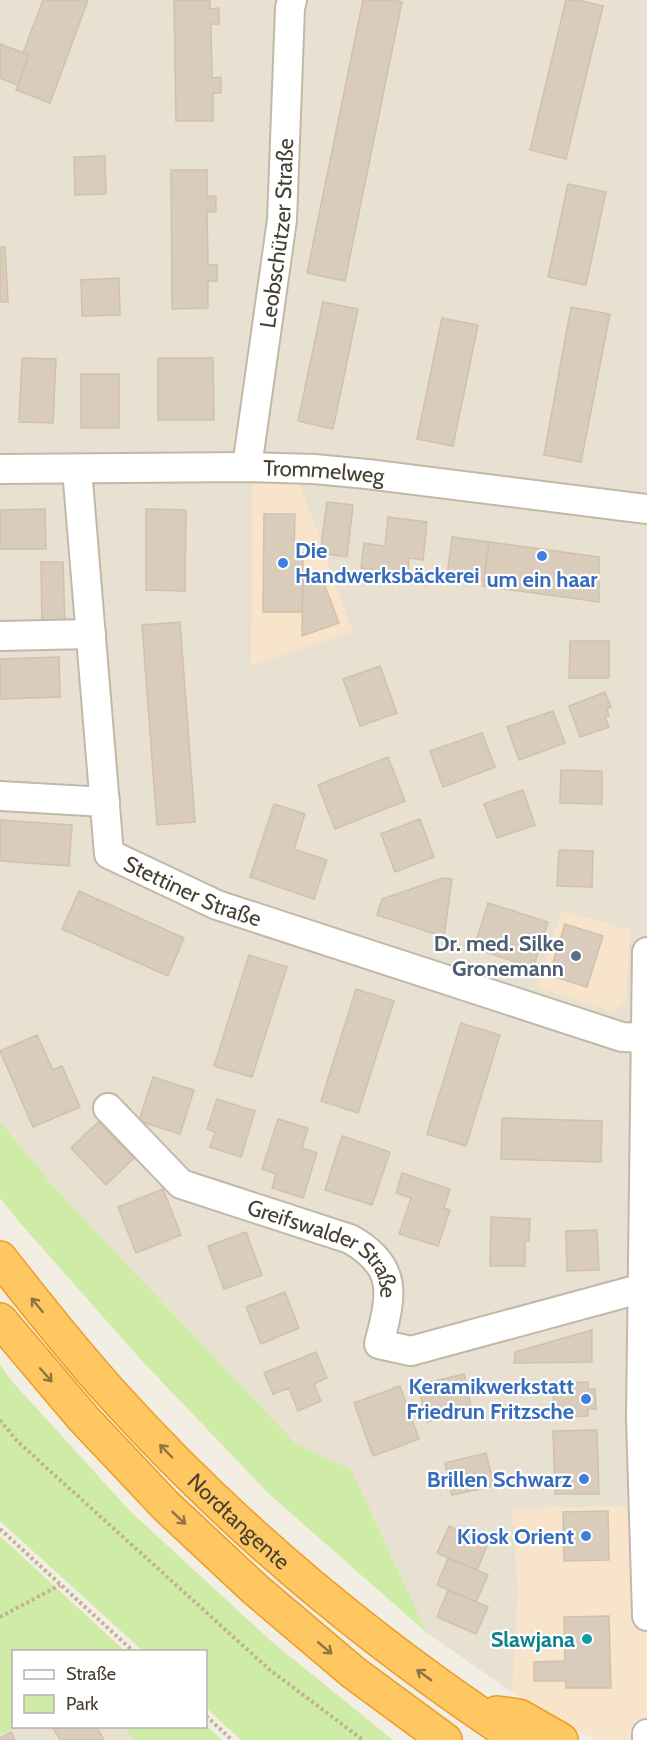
<svg xmlns="http://www.w3.org/2000/svg" width="647" height="1740" font-family="Cabin,sans-serif">
<style>
.residential{fill:#e8e0d0}
.commercial{fill:#f8e4cb}
.green{fill:#cfeca7}
.building{fill:#d9ccba;stroke:#d1c1aa;stroke-width:1.5}
.lines{fill:none;stroke-linecap:round;stroke-linejoin:round}
.minor-casing{stroke:#c2b8a8;stroke-width:32}
.highway-casing{stroke:#ec9d24;stroke-width:36}
.path{stroke:#c3b194;stroke-width:4;stroke-dasharray:3 3;stroke-linecap:butt}
.minor{stroke:#fff;stroke-width:28}
.highway{stroke:#ffc762;stroke-width:33}
.oneway{stroke:#8f7545}
.shop-dot{fill:#3f7fe0;stroke:#fff;stroke-width:2}
.service-dot{fill:#5c6f8a;stroke:#fff;stroke-width:2}
.culture-dot{fill:#0f9aa8;stroke:#fff;stroke-width:2}
.labels{text-anchor:middle;stroke-width:4.5;stroke-linejoin:round;paint-order:stroke}
.street-label{font-size:22px;fill:#453e32;stroke:#fff}
.shop-label{font-size:22px;font-weight:bold;fill:#366cbe;stroke:#fff;text-anchor:end}
.service-label{font-size:22px;font-weight:bold;fill:#4e5e75;stroke:#fff;text-anchor:end}
.culture-label{font-size:22px;font-weight:bold;fill:#0d838f;stroke:#fff;text-anchor:end}
</style>
<rect width="100%" height="100%" fill="#f3eee3"/>
<path class="residential" d="M0,0H647V1506L512,1508L518,1590L512,1692L427,1633L351,1469L297,1445L54,1187L0,1121Z
M125,1726L133,1740H0V1735L15,1727Z"/>
<path class="commercial" d="M252,478H298L353,632L251,666Z
M562,910L630,930L626,1001L611,1012L537,987Z
M647,1506V1740H597L579,1732L512,1692L518,1590L512,1508Z"/>
<path class="green" d="M0,1121L54,1187L297,1445L351,1469L427,1633L268,1493L143,1362L20,1223L0,1198Z
M0,1364L10,1379L130,1511L271,1641L393,1740H241L206,1708V1652L143,1651L0,1521Z
M0,1536L125,1651L14,1652L15,1727L0,1735Z
M206,1725L222,1740H133L125,1727L206,1726Z"/>
<path class="building" d="M43,0H88L50,103L16,90L29,55L23,53Z
M174,0H210V9L219,8V24H211L212,78L221,77V93H213V121H176Z
M363,0H392L402,2L345,281L307,273Z
M566,0H578L603,6L566,159L530,150Z
M0,44L29,55L18,85L0,78Z
M105,156L106,194L75,195L74,157Z
M171,170H207V196H216V212H207L208,265H217V281H208V308L172,309Z
M568,184L606,192L586,285L548,277Z
M0,247H5L8,302H0Z
M119,278L120,315L82,316L81,280Z
M323,302L358,309L333,429L298,421Z
M571,307L610,314L581,462L544,455Z
M442,318L478,325L453,446L417,439Z
M22,358L56,359L53,423L19,422Z
M158,358H213L214,420H158Z
M81,374H119V428H81Z
M327,502L353,505L347,557L320,553Z
M45,509L46,549H0V510Z
M146,509L186,510L185,591L146,590Z
M264,514H295L294,553H303L302,612H263Z
M388,517L427,522L423,560L409,558L408,574L361,568L364,543L385,546Z
M452,537L489,542L484,581L447,576Z
M489,542L599,557V602L483,586Z
M41,562H63L65,625L42,626Z
M303,573H320L339,623L302,636Z
M180,622L195,822L157,825L142,625Z
M570,641H609V678H569Z
M59,657L60,697L0,699V659Z
M380,666L397,713L360,726L343,679Z
M605,692L611,707L607,709L609,716L605,717L609,727L580,737L569,706Z
M553,711L565,743L519,760L507,727Z
M482,733L495,767L443,787L430,751Z
M388,757L405,801L335,829L318,785Z
M561,770L602,771V804L560,803Z
M523,790L535,825L497,838L484,804Z
M274,804L305,814L294,849L327,860L314,899L250,877Z
M420,819L434,857L395,872L381,834Z
M0,820L72,825L69,866L0,861Z
M559,850L593,851L592,887L557,886Z
M443,878L452,879L444,937L377,915L382,899Z
M79,891L184,938L168,976L62,929Z
M488,903L548,922L533,968L486,952L489,942L477,938Z
M565,924L603,936L587,987L549,975Z
M249,955L287,967L252,1077L214,1066Z
M356,989L394,1001L358,1113L321,1101Z
M461,1023L500,1035L466,1146L427,1134Z
M37,1035L53,1070L62,1066L80,1107L33,1127L0,1051Z
M153,1077L194,1090L180,1134L139,1121Z
M217,1099L255,1111L241,1157L210,1147L215,1132L207,1129Z
M502,1118L602,1121L601,1162L501,1159Z
M278,1119L308,1128L302,1148L317,1153L303,1198L272,1188L276,1174L262,1169Z
M98,1122L134,1158L106,1185L71,1148Z
M342,1136L390,1152L372,1205L325,1190Z
M402,1173L450,1189L444,1208L450,1210L438,1246L399,1234L411,1198L396,1193Z
M163,1189L181,1235L136,1253L118,1207Z
M491,1217L530,1219L529,1241H525V1266H490Z
M597,1230L599,1270L567,1271L566,1231Z
M246,1232L262,1275L224,1289L208,1246Z
M285,1292L299,1328L261,1344L246,1307Z
M592,1330V1362L514,1363L515,1352Z
M316,1352L327,1378L314,1384L321,1401L298,1411L289,1388L273,1394L264,1373Z
M464,1374L472,1411L427,1422L418,1385Z
M588,1382V1389H595L596,1409H588V1416L554,1417L553,1383Z
M400,1386L419,1439L373,1456L354,1403Z
M597,1430L599,1494H555L553,1431Z
M486,1453L494,1486L452,1495L445,1463Z
M608,1511L609,1560L564,1561L563,1512Z
M449,1526L488,1543L477,1570L437,1553Z
M448,1558L488,1575L476,1602L437,1585Z
M448,1590L488,1607L476,1634L437,1617Z
M609,1616L611,1688H566V1681H534V1662L565,1661L564,1617Z
M52,1726H96L104,1740H60Z
M11,1732L15,1740H0V1738Z"/>
<g class="lines">
<defs>
<g id="minor">
<path id="s1" d="M247,467L282,220L290,8L292,0"/>
<path id="s2" d="M0,469L247,467L314,469L367,474L647,509"/>
<path id="s3" d="M77,469L109,854L217,905L622,1037L646,1038"/>
<path d="M0,636L91,634"/>
<path d="M0,796L105,802"/>
<path d="M647,952L641,1417L647,1616"/>
<path id="s4" d="M108,1108L181,1184L350,1239C400,1267 391,1297 379,1344L411,1351L643,1288"/>
<path d="M647,1740V1734"/>
</g>
<g id="highway">
<path id="s5" d="M0,1258C36,1304 73,1351 112,1394C232,1527 370,1642 519,1740"/>
<path d="M0,1320L83,1418L166,1506L256,1590L354,1673L445,1740"/>
<path d="M497,1713L519,1716L561,1740"/>
</g>
</defs>
<use href="#minor" class="minor-casing"/>
<use href="#highway" class="highway-casing"/>
<path class="path" d="M0,1420L17,1441L270,1670L363,1740
M0,1529L134,1652
M0,1617L60,1585
M206,1716L232,1740"/>
<use href="#minor" class="minor"/>
<use href="#highway" class="highway"/>
</g>
<defs><path id="oneway-shaft" d="M-6 0H5M1.5-3L5.5 0L1.5 3" fill="none" stroke-width="1.6" stroke-linecap="round" stroke-linejoin="round" transform="scale(1.5)"/></defs>
<g class="oneway">
<use href="#oneway-shaft" transform="translate(37 1305) rotate(-129)"/>
<use href="#oneway-shaft" transform="translate(46 1375) rotate(49)"/>
<use href="#oneway-shaft" transform="translate(166 1451) rotate(-134)"/>
<use href="#oneway-shaft" transform="translate(179 1518) rotate(43)"/>
<use href="#oneway-shaft" transform="translate(325 1648) rotate(40)"/>
<use href="#oneway-shaft" transform="translate(424 1675) rotate(-144)"/>
</g>
<g class="shop-dot">
<circle cx="542" cy="556" r="6"/>
<circle cx="283" cy="563" r="6"/>
<circle cx="586" cy="1399" r="6"/>
<circle cx="584" cy="1479" r="6"/>
<circle cx="586" cy="1536" r="6"/>
</g>
<circle class="service-dot" cx="576" cy="956" r="6"/>
<circle class="culture-dot" cx="587" cy="1639" r="6"/>
<g class="labels">
<g class="street-label">
<text dy="8" stroke="none"><textPath href="#s1" startOffset="236">Leobschützer Straße</textPath></text>
<text dy="8" stroke="none"><textPath href="#s2" startOffset="324">Trommelweg</textPath></text>
<text dy="8" stroke="none"><textPath href="#s3" startOffset="478">Stettiner Straße</textPath></text>
<text dy="8" stroke="none"><textPath href="#s4" startOffset="267">Greifswalder Straße</textPath></text>
<text dy="8" stroke="none"><textPath href="#s5" startOffset="356">Nordtangente</textPath></text>
</g>
<g class="shop-label">
<text x="295" y="558" text-anchor="start">Die<tspan x="295" dy="25">Handwerksbäckerei</tspan></text>
<text x="542" y="587" text-anchor="middle">um ein haar</text>
<text x="574" y="1394">Keramikwerkstatt<tspan x="574" dy="25">Friedrun Fritzsche</tspan></text>
<text x="572" y="1487">Brillen Schwarz</text>
<text x="574" y="1544">Kiosk Orient</text>
</g>
<g class="service-label">
<text x="564" y="951">Dr. med. Silke<tspan x="564" dy="25">Gronemann</tspan></text>
</g>
<g class="culture-label">
<text x="575" y="1647">Slawjana</text>
</g>
</g>
<rect x="12" y="1650" width="195" height="78" fill="#ffffff" stroke="#b5b2ad" stroke-width="1.5"/>
<rect x="24" y="1670" width="30" height="9" fill="#ffffff" stroke="#b5b2ad" stroke-width="1.5"/>
<text x="66" y="1680" font-size="18" fill="#453e32">Straße</text>
<rect x="24" y="1695" width="30" height="18" fill="#cfeca7" stroke="#b5b2ad" stroke-width="1.5"/>
<text x="66" y="1710" font-size="18" fill="#453e32">Park</text>
</svg>
